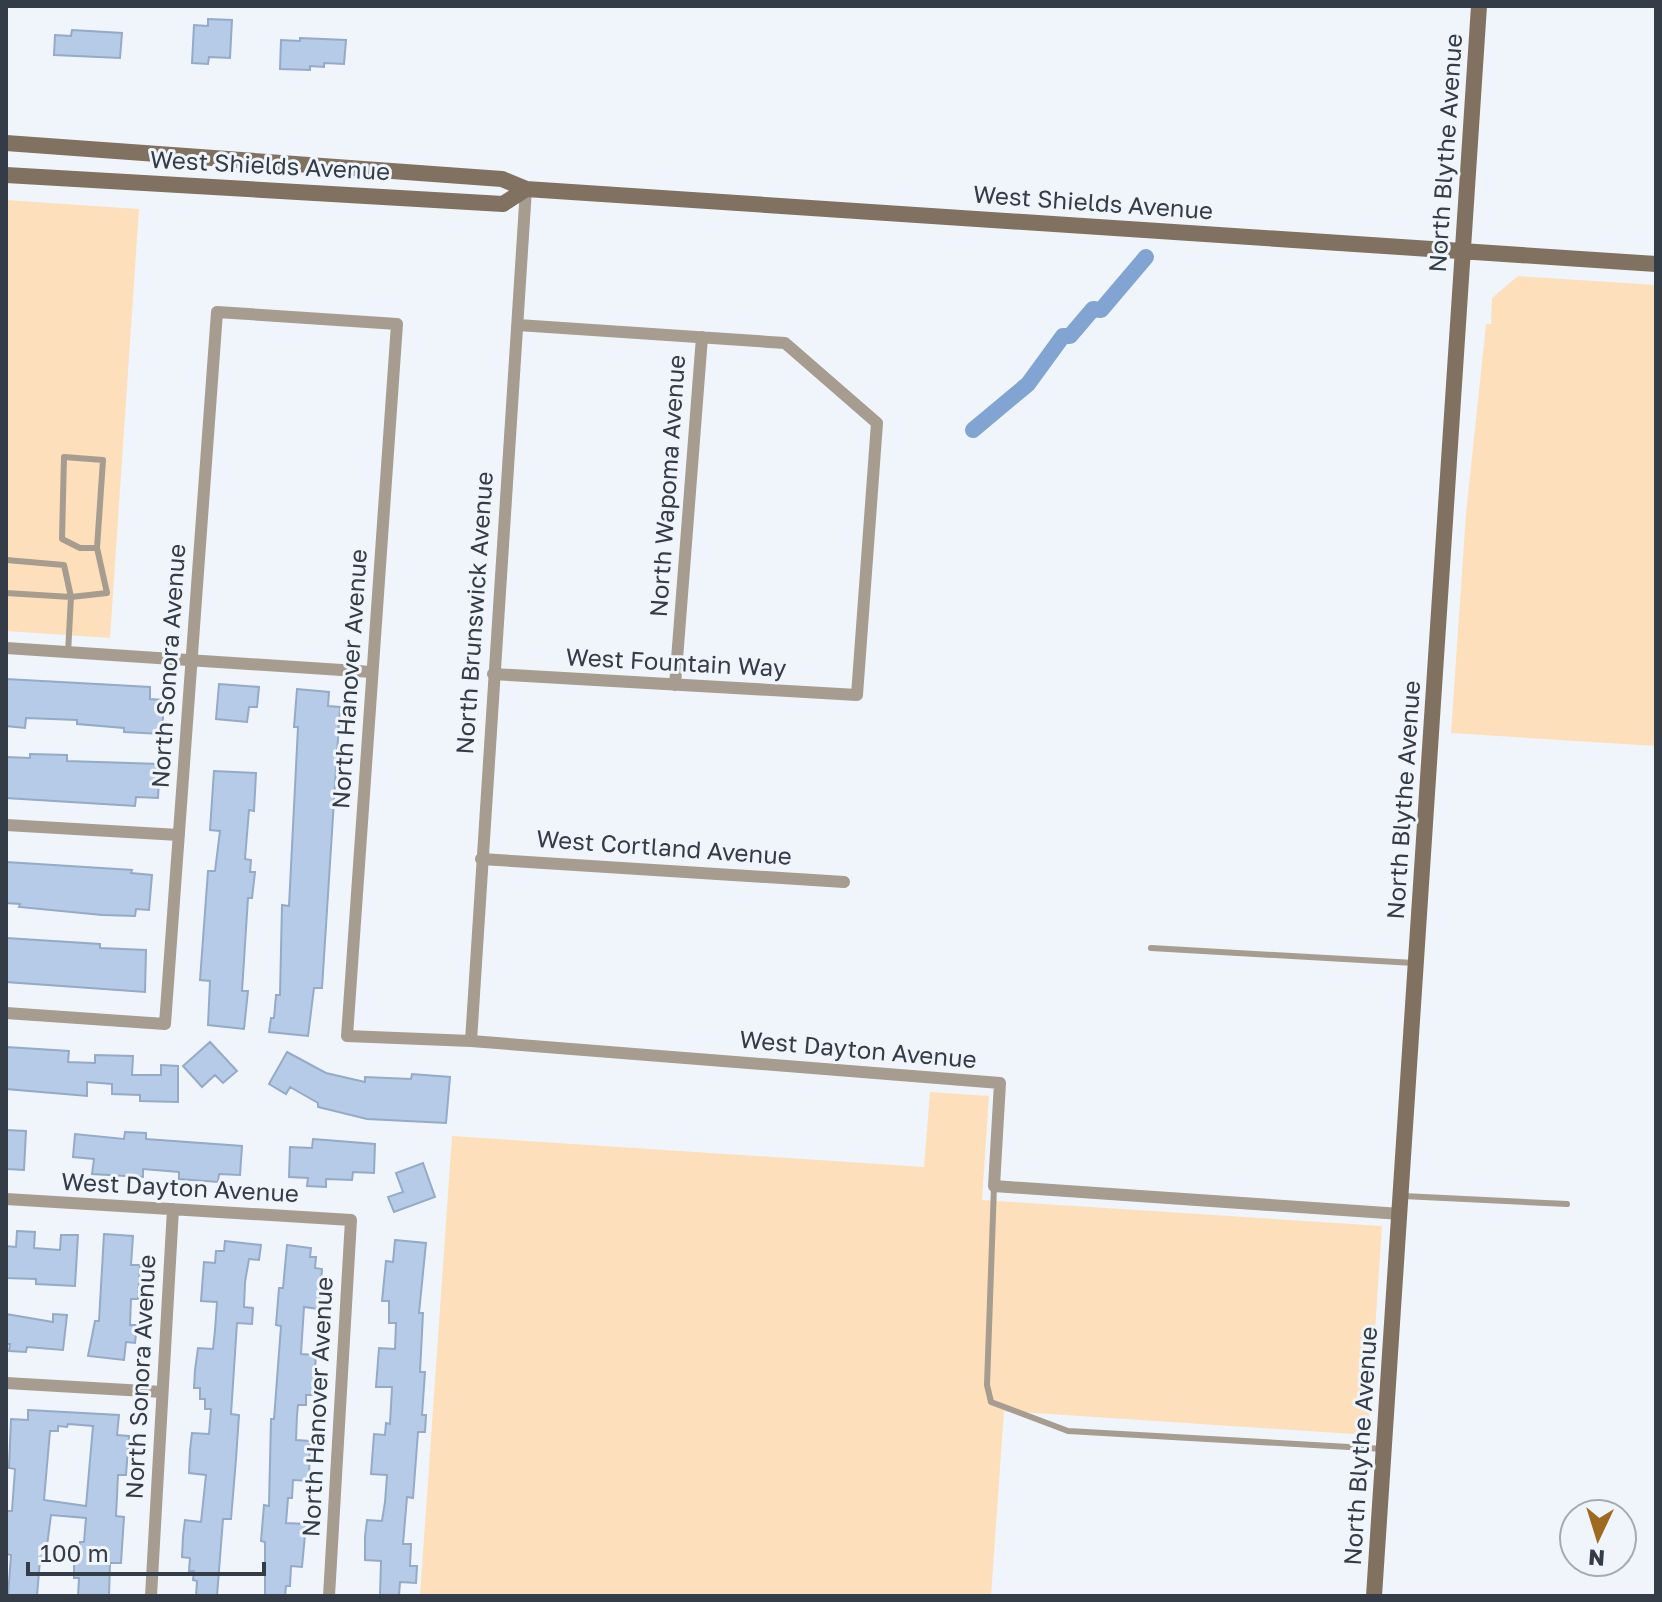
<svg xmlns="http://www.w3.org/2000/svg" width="1662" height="1602" font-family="'Golos Text',sans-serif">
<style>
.green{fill:#fedfbb}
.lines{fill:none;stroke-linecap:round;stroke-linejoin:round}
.canal{stroke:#81a4d3;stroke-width:16}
.building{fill:#b5cbe8;stroke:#95aac6;stroke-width:2;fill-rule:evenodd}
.lane{stroke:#a69c8f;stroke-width:6}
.street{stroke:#a69c8f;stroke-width:12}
.secondary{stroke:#807160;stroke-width:16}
.labels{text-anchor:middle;stroke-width:6;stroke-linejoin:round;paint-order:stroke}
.street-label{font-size:24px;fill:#333c47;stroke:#f0f5fb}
</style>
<rect width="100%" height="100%" fill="#f0f5fb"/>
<path class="green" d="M6,200L139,209L110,638L6,631Z
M1518,276L1656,285V746L1451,733L1466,514L1486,324H1491L1492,298Z
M930,1092L989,1096L982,1200L1382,1226L1368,1435L1004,1411L991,1596H420L452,1136L924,1167Z"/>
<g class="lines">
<path class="canal" d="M973,430L1028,384L1063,336H1070L1093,309L1101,310L1146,257"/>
</g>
<path class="building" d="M208,19L232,20L230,58L209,57L208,64L192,63L194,25L208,26Z
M72,30L122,33L120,58L54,55L55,35L71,36Z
M300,38L346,40L344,64L324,63V67L310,66V70L280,69L281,40L300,41Z
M6,679L150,687V699L164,700L162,734L124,732V728L77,724V720L26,718L25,728L6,726Z
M219,684L259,687L257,707H249L247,722L216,719Z
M297,689L329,692L328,706L340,707L322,988H314L308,1036L269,1032L271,1018H274L276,995H280L282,905L289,906L298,727H294Z
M30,754L67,755V761L160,764L158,798L136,797L135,806L6,798V757L30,758Z
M214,771L256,773L254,811L249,810L245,859L251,860L250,872H255L252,898H248L242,991H248L244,1029L208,1025L210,981L200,980L208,871H215L220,831L210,830Z
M6,862L132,870L131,873L152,875L149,910L136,909L135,916L102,915L19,907L20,904L6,903Z
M6,938L100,944V948L146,950L145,992L6,982Z
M210,1042L237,1071L223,1083L215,1075L202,1087L183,1066Z
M6,1047L69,1051L68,1062L95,1063V1055L133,1056L132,1075H161V1065L178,1066V1102L140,1101V1095L112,1094V1084L87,1082V1096L6,1089Z
M287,1052L326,1073L365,1082V1077L411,1079L412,1074L450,1077L446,1123L367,1119L318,1107V1103L290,1087L286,1094L269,1084Z
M6,1130L26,1131L24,1170L7,1169Z
M125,1132L146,1133V1139L242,1146L240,1175L219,1174L218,1182L179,1179V1172L143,1169V1177L92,1174L94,1159L73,1157L75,1134L124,1139Z
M313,1139L375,1144L374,1173L353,1172L352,1180L326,1179V1187L307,1186L308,1178L289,1177L290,1147L312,1148Z
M423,1163L435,1197L394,1212L388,1197L403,1192L396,1173Z
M17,1231L35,1232L34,1248L60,1250L61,1235H78L75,1286L36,1284V1279L6,1278V1246L16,1247Z
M104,1234L133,1236L131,1265H140L138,1299H131L130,1325H137L135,1343L126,1342L124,1360L88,1356L95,1321H99Z
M395,1240L426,1243L419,1313H423L420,1372H425L422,1415H426L425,1432H418L413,1498L407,1497L403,1544H411L410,1566H417L416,1583L400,1582L399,1596H380L381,1561L365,1560V1537L367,1520L382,1521L385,1502L387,1475L371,1474L374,1434L385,1435L386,1423L390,1424L392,1387H376L379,1348L395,1349L396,1323H389V1301H382L386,1261L393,1262Z
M225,1241L261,1245L259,1260L249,1259L245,1282L244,1307L253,1308L252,1324L237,1323L231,1414L239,1415L236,1459L231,1519H223L217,1596H196L197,1581L193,1580L194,1571H189L190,1558L182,1557L183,1536L185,1520L201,1522L206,1475L189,1473L190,1450L192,1433L209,1434L211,1409H205V1399H200V1388H194L195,1370L198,1348L213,1349L215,1330L217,1302L201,1301L204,1262L215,1263L216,1251H224Z
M287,1245L311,1248L310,1257H316L315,1268L322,1269L319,1309L304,1307L301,1354L316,1355L313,1395H306V1405H298L297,1415L296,1440L310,1441L309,1481L293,1480L292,1498H288L286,1523L306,1524L302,1567L291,1566L290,1586H286L285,1596H265V1542L261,1541L264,1505L269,1506L271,1419H274L281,1326L276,1325L279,1288H283Z
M6,1314L53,1322V1314L67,1315L63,1350L27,1347L26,1352L9,1351L10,1344H6Z
M28,1410L119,1415L117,1435L129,1436L126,1475H118L116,1516L124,1517L121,1563H110L109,1596H78L79,1578H74V1561H79L80,1542H84L86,1518L51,1515L45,1561L40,1560L37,1596H8L11,1555L6,1554V1511H12L15,1469L9,1468L11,1419L28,1420ZM68,1424L93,1426L86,1506L44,1500L50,1431H58V1426L67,1427Z"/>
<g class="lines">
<path class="lane" d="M6,560L64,565L71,597L68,653
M6,593L71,597L107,593L97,548L103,460L64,457L62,539L80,548H97
M1151,948L1414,963
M994,1186L987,1385L991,1402L1068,1431L1384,1449
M1403,1196L1567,1204"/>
<path class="street" d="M6,648L372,672
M493,674L857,695L877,423L785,343L518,325
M675,685L702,337
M6,825L179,835
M481,859L844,882
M6,1013L165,1024L217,312L397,324L347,1036L471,1041L1000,1083L994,1186L1401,1214
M471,1041L526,189
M6,1199L351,1220L329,1596
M6,1383L162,1392
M151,1596L173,1209"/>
<path class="secondary" d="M6,143L502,179L526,189L1656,264
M6,175L503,204L526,189
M1374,1596L1479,6"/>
</g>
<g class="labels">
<g class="street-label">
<text transform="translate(1446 153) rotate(-86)" y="8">North Blythe Avenue</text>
<text transform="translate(270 166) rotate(3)" y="8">West Shields Avenue</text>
<text transform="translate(1093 203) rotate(4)" y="8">West Shields Avenue</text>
<text transform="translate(668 486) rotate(-86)" y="8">North Wapoma Avenue</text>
<text transform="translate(475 613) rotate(-86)" y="8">North Brunswick Avenue</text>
<text transform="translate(676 663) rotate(3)" y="8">West Fountain Way</text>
<text transform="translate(169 666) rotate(-86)" y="8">North Sonora Avenue</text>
<text transform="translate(350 679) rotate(-86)" y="8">North Hanover Avenue</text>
<text transform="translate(1404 800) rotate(-86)" y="8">North Blythe Avenue</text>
<text transform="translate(664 848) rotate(4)" y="8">West Cortland Avenue</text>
<text transform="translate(858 1050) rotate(5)" y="8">West Dayton Avenue</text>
<text transform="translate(180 1188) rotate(3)" y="8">West Dayton Avenue</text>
<text transform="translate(141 1377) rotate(-87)" y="8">North Sonora Avenue</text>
<text transform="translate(318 1407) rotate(-87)" y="8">North Hanover Avenue</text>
<text transform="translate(1361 1446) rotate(-86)" y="8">North Blythe Avenue</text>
</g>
</g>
<rect width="1662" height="1602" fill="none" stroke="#333c47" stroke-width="16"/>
<g transform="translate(1598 1538) rotate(184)"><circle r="38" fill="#f0f5fb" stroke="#a4abb3" stroke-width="2"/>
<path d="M0-6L14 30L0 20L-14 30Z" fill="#9d6a20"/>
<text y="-12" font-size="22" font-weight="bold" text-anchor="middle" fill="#333c47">N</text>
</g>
<path d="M28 1562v12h236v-12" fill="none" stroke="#333c47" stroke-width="4"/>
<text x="40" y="1562" font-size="24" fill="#333c47" stroke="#f0f5fb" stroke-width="6" paint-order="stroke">100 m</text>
</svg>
